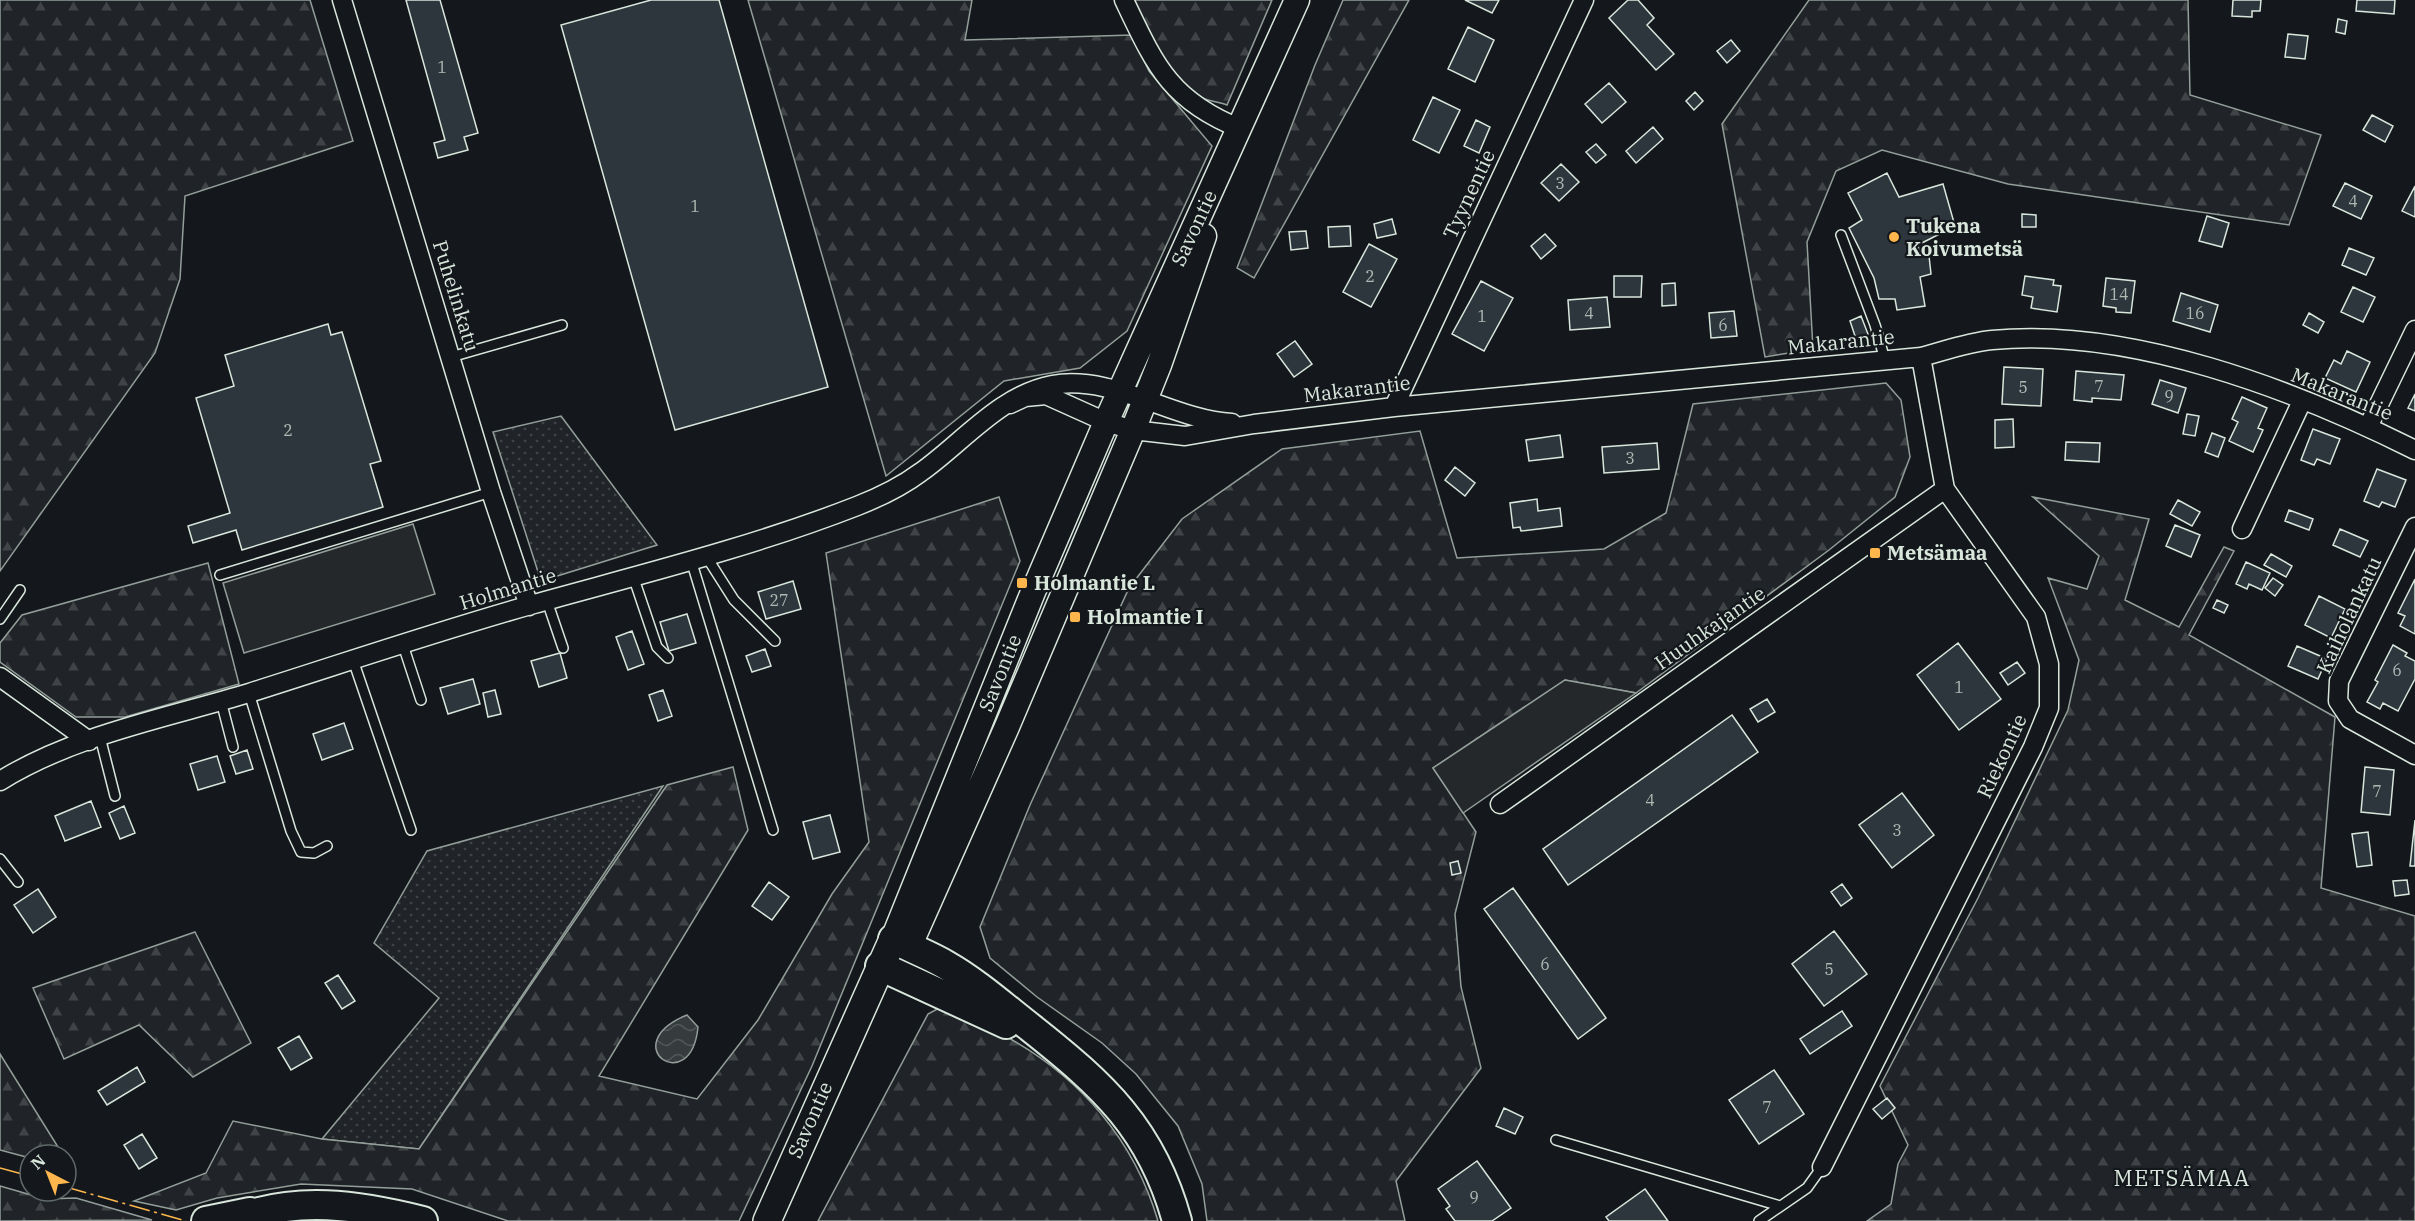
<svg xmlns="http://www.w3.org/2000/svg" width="2415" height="1221" font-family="'IBM Plex Serif',serif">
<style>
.grass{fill:url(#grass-dots);stroke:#939e99;stroke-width:1.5}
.forest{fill:url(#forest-firs);stroke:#939e99;stroke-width:1.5}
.parking{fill:#24282b;stroke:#939e99;stroke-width:1.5}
.water{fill:url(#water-waves);stroke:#939e99;stroke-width:1.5}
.building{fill:#2c363c;stroke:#d8e6dc;stroke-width:1.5}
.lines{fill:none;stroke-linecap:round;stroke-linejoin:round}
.service-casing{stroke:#d8e6dc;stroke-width:12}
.minor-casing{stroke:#d8e6dc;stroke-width:21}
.secondary-casing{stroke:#d8e6dc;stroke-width:27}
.primary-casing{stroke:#d8e6dc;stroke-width:30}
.trunk-casing{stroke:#d8e6dc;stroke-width:32}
.service{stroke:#14181c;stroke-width:9}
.minor{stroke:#14181c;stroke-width:18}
.secondary{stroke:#14181c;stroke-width:24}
.primary{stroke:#14181c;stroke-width:27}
.trunk{stroke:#14181c;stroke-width:28}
.power{stroke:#ffb74d;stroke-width:1.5;stroke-dasharray:21 4.5 3 4.5;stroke-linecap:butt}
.poi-dot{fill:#ffb74d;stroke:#14181c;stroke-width:2}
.labels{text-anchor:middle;stroke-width:4.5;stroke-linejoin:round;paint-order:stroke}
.number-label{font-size:16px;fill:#adbab4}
.street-label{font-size:20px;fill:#d8e6dc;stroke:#14181c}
.poi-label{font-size:20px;font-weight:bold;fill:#d8e6dc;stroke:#14181c;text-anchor:start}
.quarter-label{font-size:22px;letter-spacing:1.5px;fill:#d8e6dc;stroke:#14181c}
</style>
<defs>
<pattern id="grass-dots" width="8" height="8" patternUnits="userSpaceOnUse" patternTransform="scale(1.5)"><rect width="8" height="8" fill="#202428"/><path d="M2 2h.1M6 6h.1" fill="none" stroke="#404447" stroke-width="1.8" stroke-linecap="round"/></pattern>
<pattern id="forest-firs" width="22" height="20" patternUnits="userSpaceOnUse" patternTransform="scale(1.5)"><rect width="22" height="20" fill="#202428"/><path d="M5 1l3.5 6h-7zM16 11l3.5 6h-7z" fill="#404447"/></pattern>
<pattern id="water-waves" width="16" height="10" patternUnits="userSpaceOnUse" patternTransform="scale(1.5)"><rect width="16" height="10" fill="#363b3e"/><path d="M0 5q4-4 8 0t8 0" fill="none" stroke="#525759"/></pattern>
</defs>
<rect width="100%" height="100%" fill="#14181c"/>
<path class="grass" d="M561,416L657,545L541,581L493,432Z
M663,786L419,1149L322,1139L439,998L374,943L427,851Z"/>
<path class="forest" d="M0,0H310L353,141L185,196L180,279L155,353L0,571Z
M748,0H972L965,40L1132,35L1149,71L1212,146L1127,331L1080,368L1004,381L886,476Z
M1134,0H1272L1227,105C1218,102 1208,101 1200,97C1167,82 1147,31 1134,0Z
M1343,0H1409L1254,278L1237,268L1315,65Z
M1809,0H2188L2190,95L2321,135L2289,225L2008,184L1882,150L1836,171L1807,242L1813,349L1765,357L1722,124Z
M1886,383L1901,400L1910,457L1895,497L1829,550L1636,693L1565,680L1433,768L1476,832L1455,914L1461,987L1481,1068L1396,1181L1405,1221H1207L1202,1184L1178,1126L1136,1074L1102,1043L1037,997L990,958L980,927L1030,805L1129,588L1182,519L1282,449L1420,431L1457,558L1604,549L1666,513L1693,404Z
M999,497L1020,561L812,1066L739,1221H508L412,1189L301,1184L217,1198L176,1210L134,1201L206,1173L233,1121L322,1139L419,1149L667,785L733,767L748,830L599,1076L697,1099L758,1020L832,894L869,842L826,553Z
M2033,497L2149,519L2125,600L2179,627L2224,547L2234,551L2189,635L2335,717L2321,888L2415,916V1221H1867L1891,1204L1898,1164L1908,1145L1880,1086L1978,898L2068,710L2079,660L2048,578L2087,589L2099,556Z
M208,563L239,684L125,717H76L0,662V643L22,615Z
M195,932L251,1043L193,1077L139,1025L64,1059L33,988Z
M939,1008C961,1018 986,1026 1007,1037C1081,1078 1134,1140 1158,1221H818L928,1014Z
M0,1054L63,1155H30V1158L0,1150Z
M0,1186L45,1199L76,1198L152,1220L0,1221Z"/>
<path class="parking" d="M413,524L435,594L244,653L223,583Z
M1565,680L1636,693L1463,813L1433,768Z"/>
<path class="water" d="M687,1015L698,1027C691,1099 614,1045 687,1015Z"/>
<path class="building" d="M406,0H440L478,133L464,137L468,150L438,158L434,143L445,140Z
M651,0H719L828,387L675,430L561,25Z
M1465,0H1499L1492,13Z
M1628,0H1638L1654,18L1647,25L1674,54L1656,70L1609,18Z
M2233,0H2261L2260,11H2252V17L2232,16Z
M2357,0H2395L2394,14L2356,11Z
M2338,19L2347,21L2345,34L2336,32Z
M1468,27L1494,40L1475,82L1448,69Z
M2288,34L2308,36L2305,59L2285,57Z
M1731,40L1740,51L1727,63L1717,51Z
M1609,83L1626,102L1602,123L1585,104Z
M1695,92L1703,101L1694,110L1686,101Z
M1433,97L1460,110L1439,153L1413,140Z
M2372,115L2393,126L2385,142L2363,130Z
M1476,120L1490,127L1479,153L1464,146Z
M1653,127L1663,139L1636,163L1626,151Z
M1596,144L1606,155L1596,163L1586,152Z
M1561,164L1579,182L1559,201L1541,183Z
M1887,173L1899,197L1943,184L1955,226L1918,245L1920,256H1929L1931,274L1920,277L1925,306L1897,310L1895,299H1879L1874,278L1849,228L1862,220L1848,193Z
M2345,183L2372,196L2361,219L2333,206Z
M2415,186V217L2402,211Z
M2022,214L2036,215V227H2022Z
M2207,216L2229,223L2222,247L2199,241Z
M1392,219L1396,234L1377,238L1374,224Z
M1350,226L1351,246L1329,247L1328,227Z
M1306,231L1308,248L1291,250L1289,232Z
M1545,234L1556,246L1541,259L1531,246Z
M1369,244L1397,259L1371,307L1343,292Z
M2349,248L2374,258L2366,275L2342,265Z
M1614,276H1642L1641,297H1614Z
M2025,276L2054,280L2053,285L2061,286L2057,312L2031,308L2033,297L2022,295Z
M2106,278L2135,281L2131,313L2116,312V308L2103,306Z
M1481,281L1513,298L1484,351L1452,334Z
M1675,283L1676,305L1662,306V284Z
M2353,287L2375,297L2363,322L2341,312Z
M2181,293L2218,305L2210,332L2173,321Z
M1607,297L1610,327L1570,330L1568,300Z
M1734,311L1737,336L1711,338L1709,313Z
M2309,313L2324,322L2318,333L2303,325Z
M1861,316L1868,334L1856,339L1850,321Z
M328,324L331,335L342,332L381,461L370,464L383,507L242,550L236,530L193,543L188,526L230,513L196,398L234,386L225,355Z
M1295,341L1312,364L1294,377L1277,354Z
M2347,351L2370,362L2356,392L2325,378L2334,360L2341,364Z
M2004,367L2043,369L2041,406L2002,404Z
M2076,371L2124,375L2121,400L2092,398V402L2074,400Z
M2160,380L2186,388L2178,413L2152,404Z
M2415,394V411L2408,408Z
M2242,397L2267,408L2258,428L2263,430L2253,452L2229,441L2238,422L2232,419Z
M2187,414L2199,416L2195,436L2183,434Z
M2013,419L2014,447L1995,448V420Z
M2313,429L2340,439L2330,464L2317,459L2314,465L2301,460Z
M2212,433L2225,438L2218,457L2205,452Z
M1560,435L1563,457L1529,461L1526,440Z
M2066,442L2100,443L2099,462L2065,460Z
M1657,443L1659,469L1604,473L1602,447Z
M1455,467L1475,483L1465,496L1445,480Z
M2377,469L2406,480L2395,507L2382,502L2379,507L2364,501Z
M1537,499L1538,511L1560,508L1562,526L1521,531L1520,527L1513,528L1510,503Z
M2178,500L2200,512L2192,526L2170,514Z
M2289,510L2313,519L2309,530L2285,521Z
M2175,525L2200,535L2191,557L2166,546Z
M2340,529L2368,541L2360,557L2333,545Z
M2271,554L2292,566L2286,577L2264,565Z
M2246,562L2270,573L2262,590L2249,584L2247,589L2236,584Z
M2273,578L2283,585L2275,596L2265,588Z
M2415,579V634L2400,626L2405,616L2398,613Z
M793,581L801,609L766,619L758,592Z
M2319,596L2345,609L2331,638L2305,625Z
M2217,600L2228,605L2224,613L2213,608Z
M687,614L696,643L669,651L660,622Z
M632,631L644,664L628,670L616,637Z
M1958,643L2001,699L1959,730L1917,675Z
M2393,645L2407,653L2405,656L2415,661V679L2398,711L2383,703L2380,709L2367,702L2378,682L2375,680Z
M2297,646L2327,659L2318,679L2288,666Z
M765,649L771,666L752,672L746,656Z
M560,653L567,678L539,687L531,661Z
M2017,662L2025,673L2008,685L2000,673Z
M473,679L480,704L448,714L440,688Z
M495,690L501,714L488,717L483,693Z
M663,690L672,716L658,721L649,695Z
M1767,699L1775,712L1758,722L1750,709Z
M1732,715L1758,752L1568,885L1543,849Z
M344,723L353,749L322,760L313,734Z
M247,750L253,769L236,774L230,756Z
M217,756L225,782L198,790L190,764Z
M2365,767L2394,770L2390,815L2361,812Z
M1902,793L1934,835L1892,868L1859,825Z
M91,801L101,827L65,841L55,816Z
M124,806L135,833L120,839L109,813Z
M830,815L840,852L813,859L803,822Z
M2415,820V866H2410Z
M2368,832L2372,865L2357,867L2352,834Z
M1458,861L1461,873L1452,875L1450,863Z
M2407,880L2409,894L2395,896L2393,881Z
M769,882L789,897L772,920L752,906Z
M1842,884L1852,898L1841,906L1831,892Z
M1513,888L1606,1018L1578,1039L1484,909Z
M38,889L56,917L33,933L14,905Z
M1834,931L1867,974L1824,1006L1792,964Z
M338,975L355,1001L342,1009L325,983Z
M1842,1011L1852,1026L1810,1054L1800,1039Z
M299,1036L312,1058L291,1070L278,1048Z
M137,1067L145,1082L107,1105L98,1091Z
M1774,1070L1804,1114L1759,1144L1729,1100Z
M1887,1098L1895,1108L1882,1119L1873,1109Z
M1504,1108L1523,1117L1515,1134L1496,1126Z
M142,1134L157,1158L139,1169L124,1145Z
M1477,1161L1511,1208L1492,1221H1455L1446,1209L1450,1206L1438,1189Z
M1645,1189L1668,1221H1609L1606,1217Z"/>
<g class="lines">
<defs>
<path id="service" d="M1841,235L1875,325L1885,360
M451,357L562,325
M706,556L734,600L775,641
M691,560L773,830
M220,575L491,492
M633,576L657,647L668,658
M547,601L563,648
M0,619L20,590
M403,645L421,700
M353,660L411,830
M249,693L291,831L301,852L314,853L327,846
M221,701L233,747
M100,737L115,796
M0,859L18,882
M1556,1140L1780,1206
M1759,1221L1807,1188L1822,1167"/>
<path id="minor" d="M342,0L491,492L529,606
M1124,0C1155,65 1170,101 1241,129
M1010,404L1025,397L1046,395L1106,422L1133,430L1185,436L1254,424L1394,407L1921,357C1944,351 1969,342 1992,340C2130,327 2293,389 2415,450
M1394,407L1584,0
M2368,427L2415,330
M2415,527L2339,681L2338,701L2350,719L2415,755
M2242,529L2302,401
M0,677L89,741
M0,781C74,735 166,718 249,693C344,663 438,631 534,604C642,574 752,547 857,506C880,497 901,487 921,472C962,443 1000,395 1052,385C1114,374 1172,420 1232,423
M1500,804L1945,489
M1822,1167L2033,747L2049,708V664L2036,617L1945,489L1921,357"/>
<path id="secondary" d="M893,939L1033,592L1106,422L1297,0
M909,947L1006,729L1133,430L1159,365L1204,236"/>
<path id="primary" d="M767,1221L893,939"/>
<path id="trunk" d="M893,939C910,948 929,955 946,965C976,982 1004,1007 1031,1028C1103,1085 1152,1129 1177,1221
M880,966L1006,1024
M206,1221L250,1212
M232,1221C295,1195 359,1205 423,1221"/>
</defs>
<use href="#service" class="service-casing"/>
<use href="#minor" class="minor-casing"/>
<use href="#secondary" class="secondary-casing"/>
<use href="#primary" class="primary-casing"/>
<use href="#trunk" class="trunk-casing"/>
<use href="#service" class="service"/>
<use href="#minor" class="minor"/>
<use href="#secondary" class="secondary"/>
<use href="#primary" class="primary"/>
<use href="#trunk" class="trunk"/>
<path class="power" d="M0,1168L30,1176
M66,1187L186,1221"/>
</g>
<g class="poi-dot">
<circle cx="1894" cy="237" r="6"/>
<rect x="1869" y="547" width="12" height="12" rx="3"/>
<rect x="1016" y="577" width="12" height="12" rx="3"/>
<rect x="1069" y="611" width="12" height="12" rx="3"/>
</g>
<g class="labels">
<g class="number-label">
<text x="442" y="73">1</text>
<text x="1560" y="189">3</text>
<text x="2353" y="207">4</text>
<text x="695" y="212">1</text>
<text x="1370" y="282">2</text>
<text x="2119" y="300">14</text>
<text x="1589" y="319">4</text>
<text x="2195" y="319">16</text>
<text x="1482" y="322">1</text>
<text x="1723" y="331">6</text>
<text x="2099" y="392">7</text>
<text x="2023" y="393">5</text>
<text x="2169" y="402">9</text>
<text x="288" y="436">2</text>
<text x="1630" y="464">3</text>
<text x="779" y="606">27</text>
<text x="2397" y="676">6</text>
<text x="1959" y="693">1</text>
<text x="2377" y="797">7</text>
<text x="1650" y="806">4</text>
<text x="1897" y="836">3</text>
<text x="1545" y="970">6</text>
<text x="1829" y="975">5</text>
<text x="1767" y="1113">7</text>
<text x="1474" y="1203">9</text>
</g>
<g class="street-label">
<text transform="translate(1469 194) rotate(-65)" y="7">Tyynentie</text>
<text transform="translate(1194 228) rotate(-65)" y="7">Savontie</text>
<text transform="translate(456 296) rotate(73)" y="7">Puhelinkatu</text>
<text transform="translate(1841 342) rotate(-6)" y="7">Makarantie</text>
<text transform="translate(1357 389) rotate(-7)" y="7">Makarantie</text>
<text transform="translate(2342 394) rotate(22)" y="7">Makarantie</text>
<text transform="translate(508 589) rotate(-17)" y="7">Holmantie</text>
<text transform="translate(2349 615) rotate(-65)" y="7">Kaiholankatu</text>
<text transform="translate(1710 628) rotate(-35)" y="7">Huuhkajantie</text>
<text transform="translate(1000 673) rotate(-68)" y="7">Savontie</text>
<text transform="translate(2002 756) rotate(-65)" y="7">Riekontie</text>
<text transform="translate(810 1120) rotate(-66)" y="7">Savontie</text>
</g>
<g class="poi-label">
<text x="1906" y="233">Tukena<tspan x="1906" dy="23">Koivumetsä</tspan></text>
<text x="1887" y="560">Metsämaa</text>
<text x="1034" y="590">Holmantie L</text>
<text x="1087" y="624">Holmantie I</text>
</g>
<g class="quarter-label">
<text x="2182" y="1186">METSÄMAA</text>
</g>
</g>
<g transform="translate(48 1173) rotate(318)"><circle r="28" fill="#14181c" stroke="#626a69" stroke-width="1.5"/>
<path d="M0-4.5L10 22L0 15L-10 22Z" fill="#ffb74d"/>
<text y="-9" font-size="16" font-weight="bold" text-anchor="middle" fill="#d8e6dc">N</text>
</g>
</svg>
